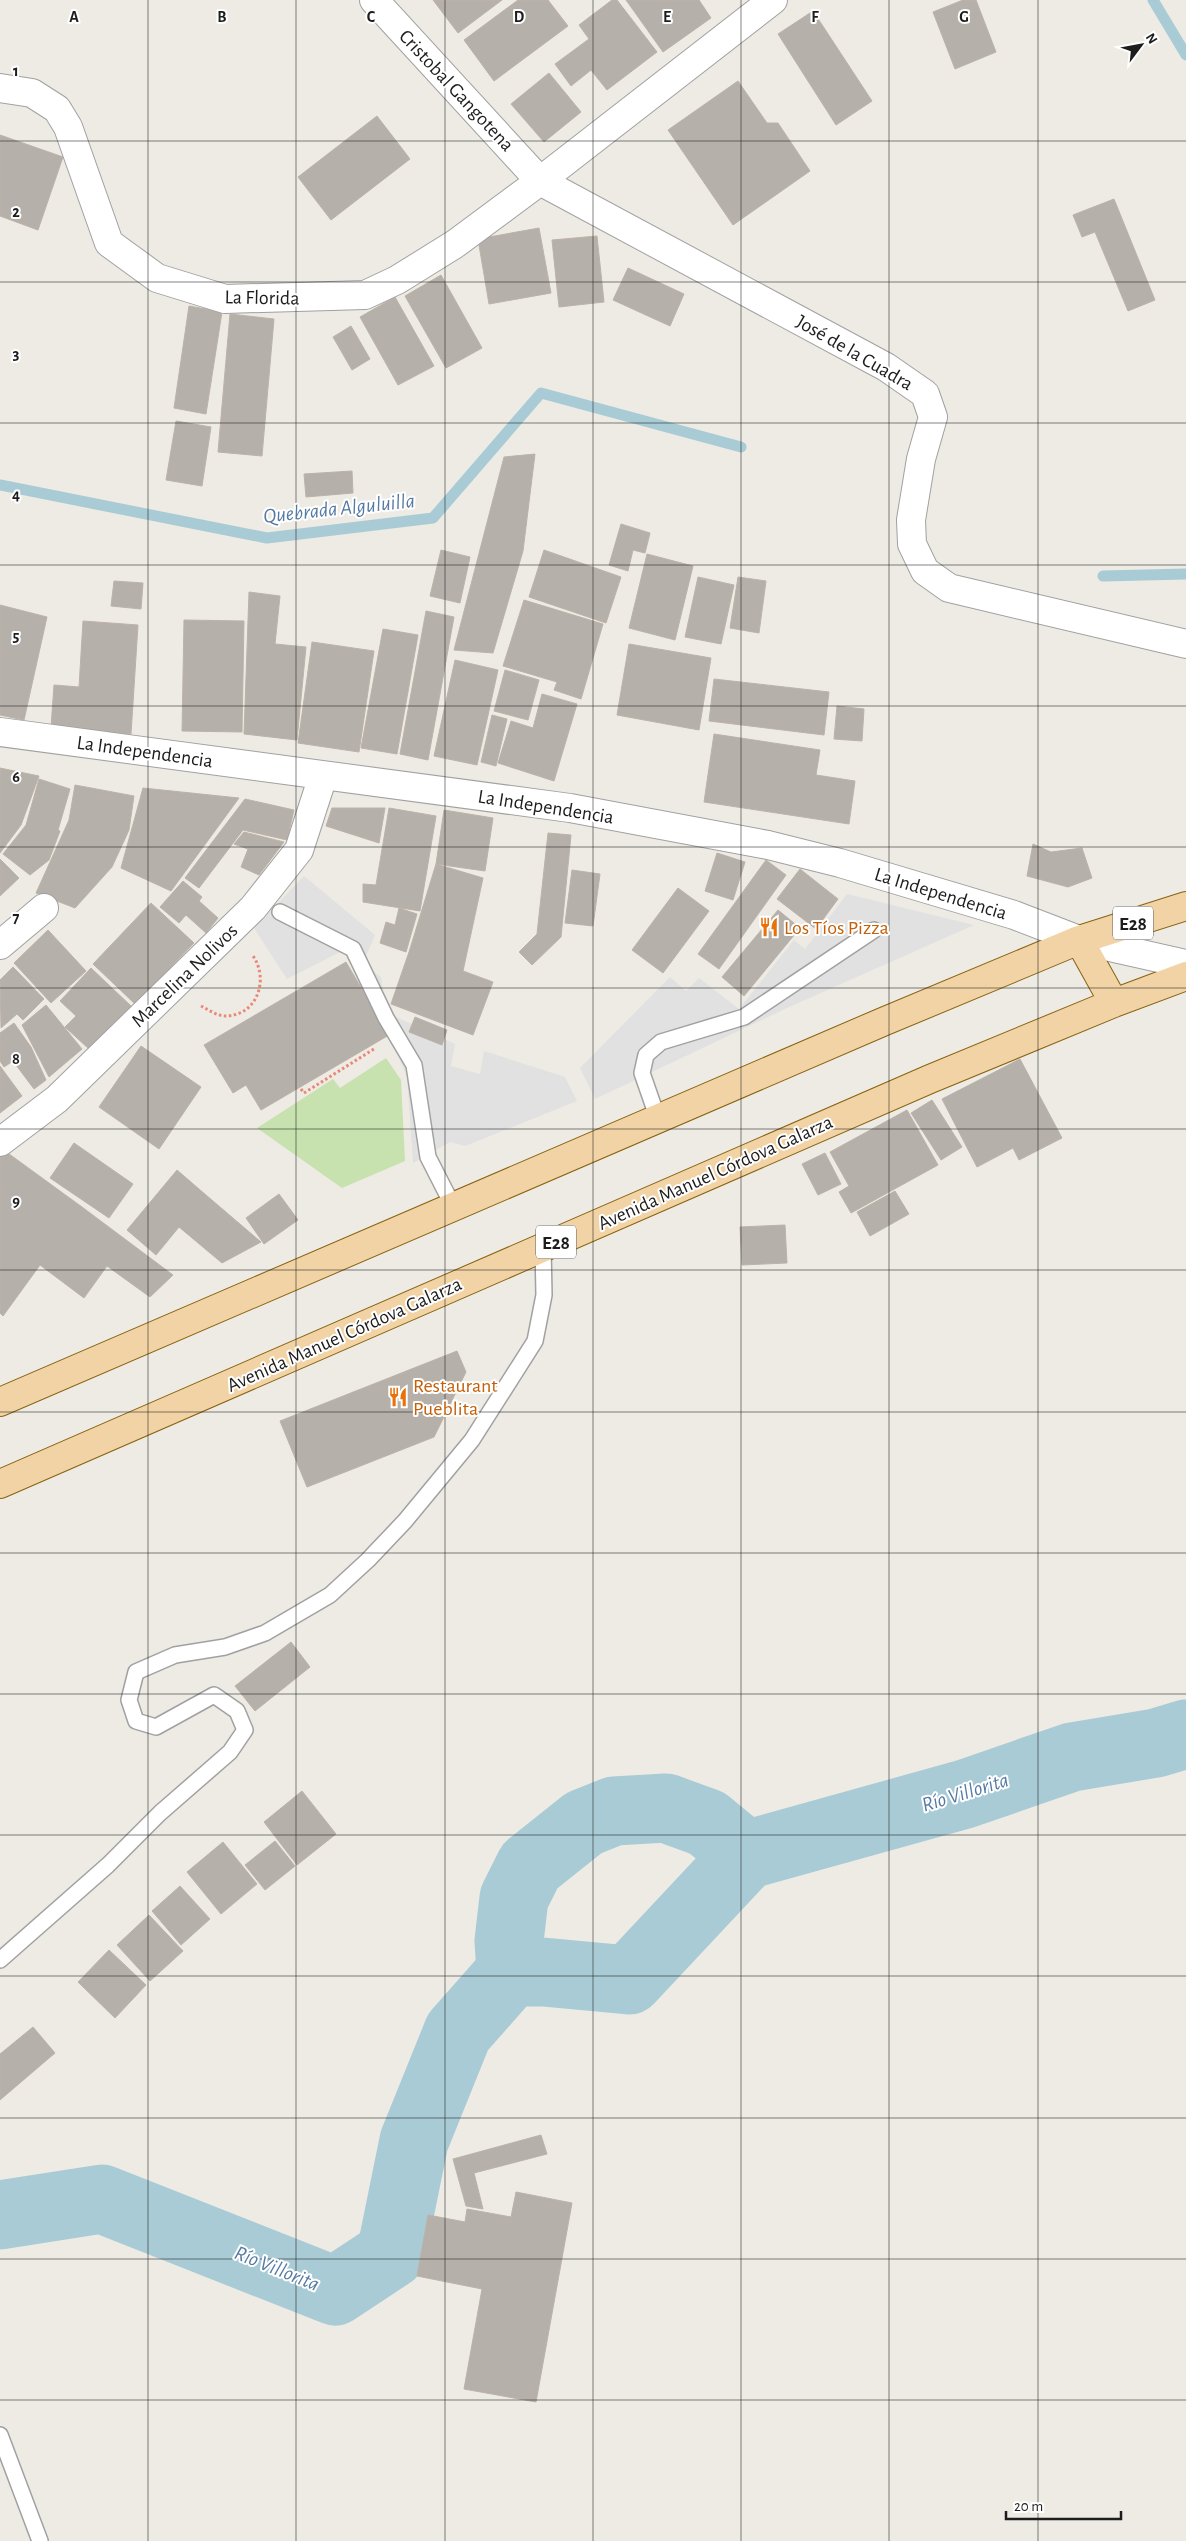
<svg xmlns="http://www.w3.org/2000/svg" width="1186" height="2541" font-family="'Alegreya Sans',sans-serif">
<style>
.grass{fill:#c7e2af}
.parking{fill:#e1e1e1}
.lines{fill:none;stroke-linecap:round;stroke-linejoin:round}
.stream{stroke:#a9cbd6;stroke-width:11}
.river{stroke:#a9cbd6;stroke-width:69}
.building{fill:#b6b0aa;stroke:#bdb2a8}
.service-casing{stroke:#a1a1a1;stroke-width:18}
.minor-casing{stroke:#a1a1a1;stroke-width:30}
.primary-casing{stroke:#876310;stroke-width:30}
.path{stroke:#eb8778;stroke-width:3;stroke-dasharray:2.5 2.5;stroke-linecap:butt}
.service{stroke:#fff;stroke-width:15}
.minor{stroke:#fff;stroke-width:28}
.primary{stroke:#f2d3a5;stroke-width:28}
.grid{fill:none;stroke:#1d1d1d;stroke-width:1;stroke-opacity:0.55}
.labels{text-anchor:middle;stroke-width:4;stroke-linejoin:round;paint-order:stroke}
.shield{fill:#fff;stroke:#616161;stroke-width:1}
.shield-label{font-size:19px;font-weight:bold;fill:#1d1d1d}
.street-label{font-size:20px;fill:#1d1d1d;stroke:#fff}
.food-label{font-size:20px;fill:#c56008;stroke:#fff;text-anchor:start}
.water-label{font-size:21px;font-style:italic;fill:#5479a2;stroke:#fff}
.grid-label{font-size:16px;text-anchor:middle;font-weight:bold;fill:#1d1d1d;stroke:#fff;stroke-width:4;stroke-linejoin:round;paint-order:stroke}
</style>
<rect width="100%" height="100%" fill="#edebe4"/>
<path class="grass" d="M386,1058L401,1080L405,1161L342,1188L257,1128L333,1079L340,1088Z"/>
<path class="parking" d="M304,876L375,935L363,963L381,977L383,995L396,1017L455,1044L451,1066L480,1074L484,1051L565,1077L577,1101L465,1146L450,1142L413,1163L407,1077L377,1007L346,949L287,979L254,928Z
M847,894L974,925L787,1008L595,1099L580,1068L670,977L686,991L699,978L739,1009L794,940L805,949Z"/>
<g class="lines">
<path class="stream" d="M1153,0L1186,55
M0,485L267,538L433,518L541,393L741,447
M1103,576L1186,574"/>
<path class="river" d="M511,1972L509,1941L514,1898L530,1866L584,1823L614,1811L666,1808L707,1823L746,1855
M0,2215L102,2199L335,2291L391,2254L414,2141L458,2032L511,1972H543L629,1980L746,1855L965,1794L1072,1757L1156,1743L1186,1734"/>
</g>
<path class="building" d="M433,0H502L458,33Z
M518,0H548L568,26L494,81L464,40Z
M612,0H617L657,52L607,90L591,70L571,86L555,64L589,39L579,25Z
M626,0H699L711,18L663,52Z
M963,0H976L996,52L955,69L933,12Z
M813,11L872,101L836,125L778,34Z
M549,73L581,112L544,142L511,104Z
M738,81L767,123H778L810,171L733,225L668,130Z
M377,116L410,159L331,220L298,177Z
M0,135L63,157L38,230L0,216Z
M1114,199L1155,300L1128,311L1095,232L1082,237L1073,215Z
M539,228L551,293L489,304L478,239Z
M597,236L604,302L559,307L552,240Z
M628,268L684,294L670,326L613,300Z
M441,275L482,348L446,368L405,296Z
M395,297L434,366L398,385L360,317Z
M189,306L222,312L206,414L174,408Z
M230,314L274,319L262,456L218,452Z
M351,326L370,359L352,370L333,337Z
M176,421L211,427L202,486L166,480Z
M535,454L523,551L493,653L454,650L504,457Z
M352,471L353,493L306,497L304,474Z
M621,524L650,533L645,553L633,550L628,571L609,565Z
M441,550L470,557L460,603L430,596Z
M544,550L621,577L606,623L529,597Z
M647,554L693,566L675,640L629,628Z
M698,577L734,585L721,644L685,637Z
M738,577L766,581L759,633L730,628Z
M114,581L143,583L141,609L111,606Z
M249,592L280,596L275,644L306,647L297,740L244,734Z
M524,600L603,624L581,699L554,690L557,682L503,666Z
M0,605L47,617L24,720L0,715Z
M426,611L454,617L428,760L400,754Z
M184,620L244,621L242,732L182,731Z
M83,621L138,625L131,734L51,727L54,685L79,687Z
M383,629L418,635L397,754L361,748Z
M312,642L374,651L359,752L298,743Z
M629,644L711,658L699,730L617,715Z
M455,660L498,670L477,765L434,756Z
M505,670L539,680L528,720L494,711Z
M714,679L829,692L824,735L709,721Z
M542,694L577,704L554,781L498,763L511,721L533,728Z
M837,706L864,709L862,741L834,739Z
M492,715L507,719L496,766L481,762Z
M714,734L820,750L816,775L855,781L849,824L704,802Z
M0,768L39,776L21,825L0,853Z
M39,779L70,789L58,830L60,831L49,860L30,875L3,854L26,825Z
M75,785L134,796L129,830L112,867L75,908L36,893L69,820Z
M143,788L239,798L171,891L121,868Z
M245,799L294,810L287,840L243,830L199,888L185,878Z
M332,808H385L379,843L326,826Z
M389,808L436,816L420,911L363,902V884L376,885Z
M444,810L493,818L485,871L436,864Z
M244,832L284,842L259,875L241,867L248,849L234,844Z
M548,833L571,835L561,937L532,965L519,952L537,934Z
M1033,844L1051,852L1082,848L1092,878L1068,887L1027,876Z
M717,853L745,862L733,900L705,891Z
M0,859L19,878L0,896Z
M766,860L786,875L719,969L698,954Z
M436,864L483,878L463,971L493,982L473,1035L391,1004L409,952Z
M800,869L838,899L816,929L777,899Z
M572,870L600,874L593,926L565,923Z
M183,881L202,897L199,901L218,918L206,933L186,915L179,923L160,907Z
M678,888L709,911L663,973L632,950Z
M151,903L194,943L135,1004L93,964Z
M399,908L417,914L406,952L380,943L386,922L395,925Z
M778,910L800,928L744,996L722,977Z
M48,930L86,971L51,1003L14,963Z
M346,962L389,1035L261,1110L246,1085L233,1093L204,1045Z
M13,967L44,999L23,1020L17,1014L1,1028L0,980Z
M91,968L131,1006L89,1049L65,1027L76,1016L60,1001Z
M46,1005L82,1049L49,1077L22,1025Z
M415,1017L447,1030L442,1045L409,1032Z
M14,1023L31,1047L46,1080L34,1089L13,1061L4,1067L0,1061V1033Z
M141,1046L201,1087L159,1149L99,1107Z
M1020,1059L1062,1138L1019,1160L1013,1148L977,1167L942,1099Z
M0,1066L22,1096L0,1113Z
M932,1100L962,1147L941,1160L911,1113Z
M907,1110L938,1165L851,1213L839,1192L849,1186L830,1152Z
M74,1143L133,1184L109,1218L50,1178Z
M5,1151L82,1207L173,1275L150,1297L107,1266L84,1298L40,1265L3,1316L0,1313V1155Z
M825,1153L841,1184L818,1195L802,1164Z
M177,1170L206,1195L261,1242L222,1263L179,1227L156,1255L127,1230Z
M895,1191L909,1214L870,1236L857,1212Z
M279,1194L298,1220L264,1244L246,1218Z
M785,1225L787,1263L742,1265L740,1227Z
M457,1351L466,1372L434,1437L307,1487L280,1421Z
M291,1642L310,1667L255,1711L235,1686Z
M302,1791L336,1834L297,1865L264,1822Z
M275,1841L295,1866L265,1890L245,1865Z
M223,1842L257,1884L221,1914L187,1872Z
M180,1886L210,1919L181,1945L152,1911Z
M149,1915L183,1951L150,1981L117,1945Z
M109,1950L146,1985L115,2018L78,1982Z
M33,2027L55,2053L0,2100V2054Z
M541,2135L547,2154L474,2173L483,2209L466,2206L453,2159Z
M516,2192L572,2203L536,2402L464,2389L482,2289L417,2276L428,2215L465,2222L467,2209L511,2217Z"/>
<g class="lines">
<defs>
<path id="service" d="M280,912L353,949L386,1018L414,1065L428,1157L453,1206
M658,1119L642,1073L646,1055L661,1042L744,1017L874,930
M0,1960L108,1865L160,1813L230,1752L245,1730L237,1711L214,1695L156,1727L136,1721L129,1700L136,1672L175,1655L225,1647L265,1633L330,1595L368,1560L405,1521L472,1440L535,1341L544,1295L543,1247
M0,2435L40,2541"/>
<path id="minor" d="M374,0L540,181L886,367L925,394L933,417L921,459L911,520L912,544L925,571L949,588L1186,644
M0,88L32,93L57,109L68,127L109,243L157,278L225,299L365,295L397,280L455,244L540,181L773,0
M0,732L570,808L768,845L840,863L1014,915L1079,940L1186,964
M0,945L44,908
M0,1142L57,1099L253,908L299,850L323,776"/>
<path id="primary" d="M1079,940L1114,1003
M0,1402L885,1021L1079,940L1186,906
M0,1484L930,1079L1114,1003L1186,976"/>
</defs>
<use href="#service" class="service-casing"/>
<use href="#minor" class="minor-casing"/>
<use href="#primary" class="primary-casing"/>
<path class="path" d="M201,1006C209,1010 217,1016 226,1016C258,1015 269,979 253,956
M301,1089L304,1093L374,1049"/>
<use href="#service" class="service"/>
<use href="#minor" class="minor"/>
<use href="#primary" class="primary"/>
</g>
<path class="grid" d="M148,0V2541M296,0V2541M445,0V2541M593,0V2541M741,0V2541M889,0V2541M1038,0V2541M0,141H1186M0,282H1186M0,423H1186M0,565H1186M0,706H1186M0,847H1186M0,988H1186M0,1129H1186M0,1270H1186M0,1412H1186M0,1553H1186M0,1694H1186M0,1835H1186M0,1976H1186M0,2118H1186M0,2259H1186M0,2400H1186"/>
<defs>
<symbol id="restaurant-bare" viewBox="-9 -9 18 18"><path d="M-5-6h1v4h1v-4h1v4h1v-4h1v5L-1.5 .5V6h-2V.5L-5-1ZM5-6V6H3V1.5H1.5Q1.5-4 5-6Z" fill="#e8710a" stroke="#fff" stroke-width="2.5" paint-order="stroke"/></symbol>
</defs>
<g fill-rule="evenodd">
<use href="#restaurant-bare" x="755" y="913" width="28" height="28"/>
<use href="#restaurant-bare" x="384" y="1383" width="28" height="28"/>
</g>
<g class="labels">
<g class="shield">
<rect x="1113" y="906.5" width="40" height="33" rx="4"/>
<rect x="536" y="1225.5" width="40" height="33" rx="4"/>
</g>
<g class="shield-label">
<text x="1133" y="930">E28</text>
<text x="556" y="1249">E28</text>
</g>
<g class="street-label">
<text transform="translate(457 90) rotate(47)" y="7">Cristobal Gangotena</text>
<text transform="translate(262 297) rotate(1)" y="7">La Florida</text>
<text transform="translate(855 352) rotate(30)" y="7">José de la Cuadra</text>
<text transform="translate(145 751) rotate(8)" y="7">La Independencia</text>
<text transform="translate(546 806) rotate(9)" y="7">La Independencia</text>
<text transform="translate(941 893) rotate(17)" y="7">La Independencia</text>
<text transform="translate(184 975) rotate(-44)" y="7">Marcelina Nolivos</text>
<text transform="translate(715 1172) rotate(-24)" y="7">Avenida Manuel Córdova Galarza</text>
<text transform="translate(344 1334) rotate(-24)" y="7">Avenida Manuel Córdova Galarza</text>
</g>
<g class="food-label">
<text x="784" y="934">Los Tíos Pizza</text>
<text x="413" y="1392">Restaurant<tspan x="413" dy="23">Pueblita</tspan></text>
</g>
<g class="water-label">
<text transform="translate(339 508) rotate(-6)" y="7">Quebrada Alguluilla</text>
<text transform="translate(965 1792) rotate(-17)" y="7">Río Villorita</text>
<text transform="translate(277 2268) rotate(22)" y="7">Río Villorita</text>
</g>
</g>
<g class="grid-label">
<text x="74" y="22">A</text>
<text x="222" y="22">B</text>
<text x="371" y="22">C</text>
<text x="519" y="22">D</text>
<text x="667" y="22">E</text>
<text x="815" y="22">F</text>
<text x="964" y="22">G</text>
<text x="16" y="76">1</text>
<text x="16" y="217">2</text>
<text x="16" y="359">3</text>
<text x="16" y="500">4</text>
<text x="16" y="641">5</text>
<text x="16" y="782">6</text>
<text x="16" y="923">7</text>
<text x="16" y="1064">8</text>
<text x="16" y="1206">9</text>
</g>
<g transform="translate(1141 45) rotate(58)" stroke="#ffffff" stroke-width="4" paint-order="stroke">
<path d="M0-4L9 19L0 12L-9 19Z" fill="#1d1d1d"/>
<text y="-8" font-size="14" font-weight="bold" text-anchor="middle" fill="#1d1d1d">N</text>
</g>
<path d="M1006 2511v8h115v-8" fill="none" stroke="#1d1d1d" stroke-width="2.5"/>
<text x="1014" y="2511" font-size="15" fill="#1d1d1d" stroke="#ffffff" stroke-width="4" paint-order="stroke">20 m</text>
</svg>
